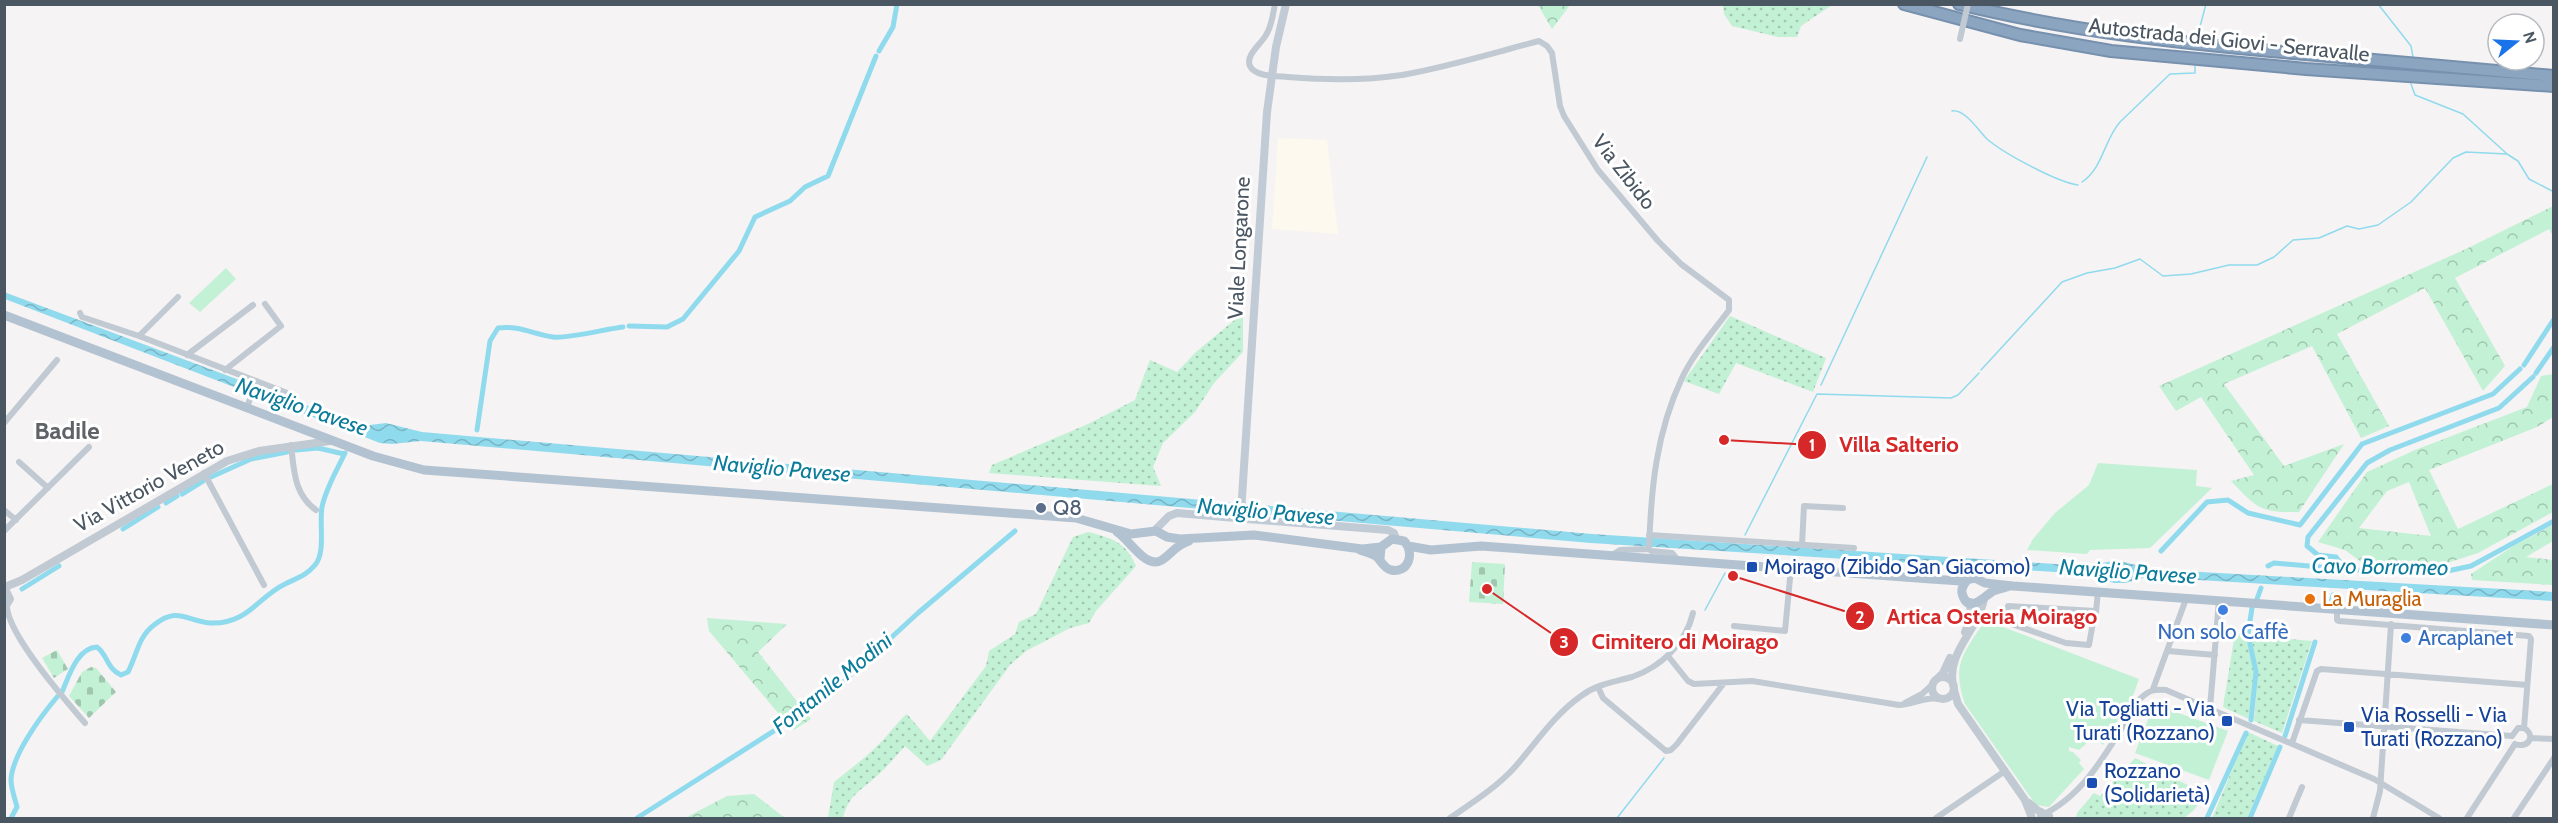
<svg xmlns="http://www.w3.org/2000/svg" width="2558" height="823" font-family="Cabin,sans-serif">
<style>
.commercial{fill:#fdf9ef}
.grass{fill:url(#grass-dots)}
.forest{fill:url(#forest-crowns);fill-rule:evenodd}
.cemetery{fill:url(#cemetery-stones)}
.garden{fill:#c3f1d5}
.water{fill:url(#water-waves)}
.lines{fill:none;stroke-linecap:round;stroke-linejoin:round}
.stream{stroke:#90daee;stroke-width:1.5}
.canal{stroke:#90daee;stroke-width:5}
.motorway-casing{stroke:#7690ad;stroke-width:14}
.minor{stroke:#c1cad2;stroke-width:6}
.tertiary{stroke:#c1cad2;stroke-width:8}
.secondary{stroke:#c1cbd6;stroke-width:8}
.primary{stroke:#b3c2d1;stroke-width:9}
.motorway{stroke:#8ba5c1;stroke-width:10}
.minor-bridge{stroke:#c1cad2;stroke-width:6}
.service-dot{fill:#5c6f8a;stroke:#fff;stroke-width:2}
.transit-dot{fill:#1a4fb4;stroke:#fff;stroke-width:2}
.food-dot{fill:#e8710a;stroke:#fff;stroke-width:2}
.shop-dot{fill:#3f7fe0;stroke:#fff;stroke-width:2}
.labels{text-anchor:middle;stroke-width:6;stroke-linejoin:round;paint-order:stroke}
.street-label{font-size:21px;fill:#4a5661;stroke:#fff}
.service-label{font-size:21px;fill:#4e5e75;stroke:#fff;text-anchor:start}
.transit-label{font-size:21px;fill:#164399;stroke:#fff;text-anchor:start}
.food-label{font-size:21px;fill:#c56008;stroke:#fff;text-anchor:start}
.shop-label{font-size:21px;fill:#366cbe;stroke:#fff}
.water-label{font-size:22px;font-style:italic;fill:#0c7c9b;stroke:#fff}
.quarter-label{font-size:24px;font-weight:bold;fill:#5f6368;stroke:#fff}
.leader{fill:none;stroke:#d62828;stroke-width:2}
.callout-dot{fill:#d62828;stroke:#fff;stroke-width:2}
.mark-label{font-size:18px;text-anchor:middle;font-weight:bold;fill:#fff}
.callout-label{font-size:22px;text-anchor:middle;font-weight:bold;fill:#d62828;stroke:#fff;stroke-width:6;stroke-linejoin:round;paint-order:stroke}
</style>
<defs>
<pattern id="grass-dots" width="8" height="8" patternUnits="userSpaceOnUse" patternTransform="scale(1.5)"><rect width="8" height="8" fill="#c3f1d5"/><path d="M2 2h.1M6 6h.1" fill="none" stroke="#a0c6b0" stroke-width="1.8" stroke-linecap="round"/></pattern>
<pattern id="forest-crowns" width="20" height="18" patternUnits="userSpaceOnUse" patternTransform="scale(1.5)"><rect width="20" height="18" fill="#c3f1d5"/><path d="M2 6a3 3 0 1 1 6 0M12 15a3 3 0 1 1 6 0" fill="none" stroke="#a0c6b0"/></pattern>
<pattern id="cemetery-stones" width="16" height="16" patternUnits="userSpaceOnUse" patternTransform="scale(1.5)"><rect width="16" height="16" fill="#c3f1d5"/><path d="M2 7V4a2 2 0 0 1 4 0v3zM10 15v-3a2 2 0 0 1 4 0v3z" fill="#a0c6b0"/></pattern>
<pattern id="water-waves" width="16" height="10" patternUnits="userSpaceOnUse" patternTransform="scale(1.5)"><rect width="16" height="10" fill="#90daee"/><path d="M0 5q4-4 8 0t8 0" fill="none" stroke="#78b4c4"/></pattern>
</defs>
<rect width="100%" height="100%" fill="#f5f3f3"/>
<path class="commercial" d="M1278,138L1327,140L1338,234L1272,229Z"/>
<path class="grass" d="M1723,5V4L1832,5L1801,26L1797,37H1778L1732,26L1724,14Z
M1243,313V352L1214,383L1195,412L1163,443L1153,467L1161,486L989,473L992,465L1088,424L1135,400L1150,360L1177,372L1196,352Z
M1730,316L1826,358L1813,392L1736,363L1719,394L1684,381Z
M1088,532C1112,538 1126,542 1136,566L1096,611L1089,623L1070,628L1026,651L1010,665L941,760L927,766L905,746C896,756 888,766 878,775C861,791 849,794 843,818H828L834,782C850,769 867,757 881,742C891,732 897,722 907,714L930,741L986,666L989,651L1015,634L1019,622L1036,614L1073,537Z
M2235,633L2247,636L2254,673L2249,719L2223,707Z
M2251,636L2312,641L2282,733L2254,721L2258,672Z
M2248,732L2278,746L2247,818H2212Z
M2135,758L2205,794L2194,810L2184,818H2076L2077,813L2094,793L2100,796Z"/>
<path class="forest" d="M1538,5H1570L1552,29Z
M2553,206V236L2549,229L2455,278L2505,366L2483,391L2425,288L2337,334L2389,426L2361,438L2312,346L2224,384L2284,466L2344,444L2299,512C2260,513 2257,508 2231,481L2254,475L2201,397L2176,411L2159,386L2466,249Z
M2553,374V417L2537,427L2429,470L2458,529L2553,484V512L2478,553L2438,566L2368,567L2345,550L2318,542L2367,472L2415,450L2527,407L2541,376ZM2409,482L2431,536L2359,528L2387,491Z
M2553,525V541L2526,557L2553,560V585L2472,580L2471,574L2515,545Z
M707,618L787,624L758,652L811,719L794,730L784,720L709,631Z
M754,794L785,818H685L727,796Z"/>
<path class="cemetery" d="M1472,562L1505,564L1503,604L1469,602Z
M57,650L68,669L54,678L42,658Z
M91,667L96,668L116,692L89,718L69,696L82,672Z"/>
<path class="garden" d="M226,268L236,279L200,312L189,303Z
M2098,463L2197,470L2196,486L2212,488L2150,548L2090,550L2087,554L2027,550L2033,539L2055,513L2089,485Z
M1985,620L2139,679L2134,693L2103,745L2094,737L2079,750L2069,747V751L2073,752L2081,760L2079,763L2084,769L2049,807L2036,805L1965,704C1951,663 1964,654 1985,620Z
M2154,704L2228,731L2209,780L2135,753Z"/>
<path class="water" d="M4,292L362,426L386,423L422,432L1592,534L2087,566C2116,559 2121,560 2149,569L2553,592V601L2147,577L2125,583H2114L2086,574L1591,543L421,441L392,444L380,443L5,299Z"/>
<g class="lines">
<path class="stream" d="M2378,4L2411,46L2413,57
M2197,38L2206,4
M2411,84L2415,95L2463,114L2506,153
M1952,111C1965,109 1978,130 1987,139C2003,153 2057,182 2078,185
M2082,182C2103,168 2104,140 2120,122L2170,74L2195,73V66
M1981,370L2062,282L2087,273L2115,268L2140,259L2163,276L2191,274L2229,265H2257L2274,257L2293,240L2319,238L2347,226L2359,229L2378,225L2411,202L2453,158L2466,152L2507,154L2518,161L2529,179L2554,192
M1821,385L1927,157
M1745,535L1817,394L1951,398L1958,395L1979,373
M1705,610L1725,573
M1617,818L1664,758"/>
<path class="canal" d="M879,51L893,27L897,4
M629,326L667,327L683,319L739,251L755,217L790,201L805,187L828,176L876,56
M2524,365L2554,319
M2536,373L2554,347
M477,430L490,341L498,328C518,325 533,334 553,337C566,339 606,329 623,327
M296,450L318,448L344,454
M211,477L251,459L287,452
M182,494L203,481
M166,503L177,496
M123,529L158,507
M2161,551L2207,502L2228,500L2248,513L2300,525L2362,444L2493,394L2520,369
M2340,562L2336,557L2318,555L2307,546L2308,537L2367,463L2390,450L2499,408L2533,377
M2268,566L2274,563L2354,570L2438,573L2471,566L2554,521
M22,589L59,566
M2257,599L2261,588
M2331,603L2333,595
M62,692C69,676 77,648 97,647C108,655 106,668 121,675L128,672C137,655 138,637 154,625C178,606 186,621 210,623C247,625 258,597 285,584C297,578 306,576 315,565C326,553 319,523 322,507C326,488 337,470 345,453
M2251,720L2256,672L2248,634L2252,608
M2285,736L2315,642
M11,818L17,807C15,799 11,788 11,780C12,755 41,716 57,697
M637,818L799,715L844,681L918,613L1015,531
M2207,818L2246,733
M2250,818L2280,747"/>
<defs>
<path id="motorway" d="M1904,4L2020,35L2111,51L2306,69L2554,86
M1959,4C2073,32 2188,44 2305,54C2388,61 2470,69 2554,76"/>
</defs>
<use href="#motorway" class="motorway-casing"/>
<path class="minor" d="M1275,4C1273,14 1272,26 1266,35C1262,43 1245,55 1250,66C1255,77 1277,76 1288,77C1326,80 1364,81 1402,75C1448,67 1493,53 1539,41L1547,46L1552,53L1560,106L1564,116L1598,170L1658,241L1681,264L1729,300V310C1713,332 1693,354 1682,378C1656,433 1651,489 1649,549
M80,313L82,317L139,336L295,396
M139,336L178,297
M187,355L253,305
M225,370L281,326L265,304
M247,407L257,381
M4,423L57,360
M291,445C294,470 294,495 316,510
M19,462L48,488
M204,473L264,585
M4,510L16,520
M4,531L89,447
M1649,535L1854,548
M1802,545L1804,506L1843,508
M1612,555L1620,550L1649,549L1651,551L1672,553L1678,560
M7,607C9,636 65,700 85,723
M2337,609V620L2339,621L2529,636L2531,639L2524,728
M2095,611L2089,645L2066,643L2006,622L2008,606L2095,611L2096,612L2098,591
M1734,626L1785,631L1791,568
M2168,651L2215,655
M1668,656L1688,681L1694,684L1752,681L1899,705C1913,705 1925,696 1939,699
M1598,687L1603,698L1666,751L1671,750L1677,744L1724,683
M2153,689L2186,599
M1905,703L1922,694L1933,684
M2210,708L2219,600
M2299,720L2512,736
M2512,736L2518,728H2524C2536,735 2529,749 2515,744
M2531,738L2554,739
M2292,743L2317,671L2321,669L2527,685
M2040,816C2089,794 2112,741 2140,699C2149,690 2154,689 2166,690L2374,779L2439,818
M1450,818C1472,803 1497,787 1515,767C1536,743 1554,715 1581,696C1597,684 1614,682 1632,677C1661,667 1686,643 1693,613
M1936,818L2005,771
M2289,818L2302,787
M2373,818L2380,791L2391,624
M2467,818L2515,744
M2514,818L2554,758"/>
<path class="tertiary" d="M4,587L10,599L4,609
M5,587L22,580L227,461L259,451L330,441
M1965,632L1971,618L1970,602
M1932 688a11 11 0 1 1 22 0a11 11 0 1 1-22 0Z
M1937,679L1943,673L1950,658
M1953,685C1946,653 1978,630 1984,599
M1954,690L1958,704L2025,800L2032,818
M2029,803L2037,810L2049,816"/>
<path class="secondary" d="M1286,4L1276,47L1267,112L1241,513L1247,519L1388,530L1394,533L1396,539
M1154,531L1169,516L1177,513L1236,518L1241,513"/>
<path class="primary" d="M4,315L373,456L424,470L1076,518L1131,534L1156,531L1167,537L1180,539L1254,535L1362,549L1381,547
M1117,532C1130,540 1146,570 1162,560C1173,553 1174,546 1189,541
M1408,546L1431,550L1481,546L1931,579L1961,581L1975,578L1985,583L2013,586L2554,625
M1360,550C1365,552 1373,554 1377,557C1382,562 1384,568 1391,570C1409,574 1415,552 1404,541L1392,539L1381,547L1380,559
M1967,580C1964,584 1961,588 1962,593C1968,616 1986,595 1993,591C1998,589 2003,588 2007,587"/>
<use href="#motorway" class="motorway"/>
<path class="minor-bridge" d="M1960,39L1968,4"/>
</g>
<circle class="service-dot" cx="1041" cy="508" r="6"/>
<g class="transit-dot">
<rect x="1746" y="561" width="12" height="12" rx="3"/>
<rect x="2221" y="715" width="12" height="12" rx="3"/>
<rect x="2343" y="721" width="12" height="12" rx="3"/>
<rect x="2086" y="777" width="12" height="12" rx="3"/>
</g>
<circle class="food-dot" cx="2310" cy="599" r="6"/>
<g class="shop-dot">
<circle cx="2223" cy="610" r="6"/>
<circle cx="2406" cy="638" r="6"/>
</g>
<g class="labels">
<g class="street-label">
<text transform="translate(2229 40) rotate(6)" y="7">Autostrada dei Giovi - Serravalle</text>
<text transform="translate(1624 172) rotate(52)" y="7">Via Zibido</text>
<text transform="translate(1239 248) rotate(-87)" y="7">Viale Longarone</text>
<text transform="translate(149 486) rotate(-29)" y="7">Via Vittorio Veneto</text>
</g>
<g class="service-label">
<text x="1053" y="515">Q8</text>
</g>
<g class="transit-label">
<text x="1764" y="574">Moirago (Zibido San Giacomo)</text>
<text x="2215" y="716" text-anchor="end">Via Togliatti - Via<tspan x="2215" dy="24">Turati (Rozzano)</tspan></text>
<text x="2361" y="722">Via Rosselli - Via<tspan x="2361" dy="24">Turati (Rozzano)</tspan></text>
<text x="2104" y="778">Rozzano<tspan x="2104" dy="24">(Solidarietà)</tspan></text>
</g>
<g class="food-label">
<text x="2322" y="606">La Muraglia</text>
</g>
<g class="shop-label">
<text x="2223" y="639">Non solo Caffè</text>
<text x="2418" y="645" text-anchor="start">Arcaplanet</text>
</g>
<g class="water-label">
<text transform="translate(302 406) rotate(19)" y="8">Naviglio Pavese</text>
<text transform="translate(782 468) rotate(5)" y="8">Naviglio Pavese</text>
<text transform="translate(1266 511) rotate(5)" y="8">Naviglio Pavese</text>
<text transform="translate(2380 566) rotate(1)" y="8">Cavo Borromeo</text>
<text transform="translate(2128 571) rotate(4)" y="8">Naviglio Pavese</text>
<text transform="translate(832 683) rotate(-39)" y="8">Fontanile Modini</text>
</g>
<g class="quarter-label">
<text x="67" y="439">Badile</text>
</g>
</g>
<path class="leader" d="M1724 440L1812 445M1733 576L1860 616M1487 589L1564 642"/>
<g class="callout-dot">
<circle cx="1724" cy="440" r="6"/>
<circle cx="1733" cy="576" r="6"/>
<circle cx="1487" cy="589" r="6"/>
<circle cx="1812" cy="445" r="15"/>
<circle cx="1860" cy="616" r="15"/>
<circle cx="1564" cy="642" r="15"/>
</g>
<g class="mark-label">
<text x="1812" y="451">1</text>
<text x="1860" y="623">2</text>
<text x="1564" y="648">3</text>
</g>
<g class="callout-label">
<text x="1899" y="452">Villa Salterio</text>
<text x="1992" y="624">Artica Osteria Moirago</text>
<text x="1685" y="649">Cimitero di Moirago</text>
</g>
<rect width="2558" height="823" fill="none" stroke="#4a5661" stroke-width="12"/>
<g transform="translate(2516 42) rotate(72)"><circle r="28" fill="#ffffff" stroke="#b7bbc0" stroke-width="1.5"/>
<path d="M0-4.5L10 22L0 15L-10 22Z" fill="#1a73e8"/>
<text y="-9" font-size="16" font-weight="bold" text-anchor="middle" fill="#4a5661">N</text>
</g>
</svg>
